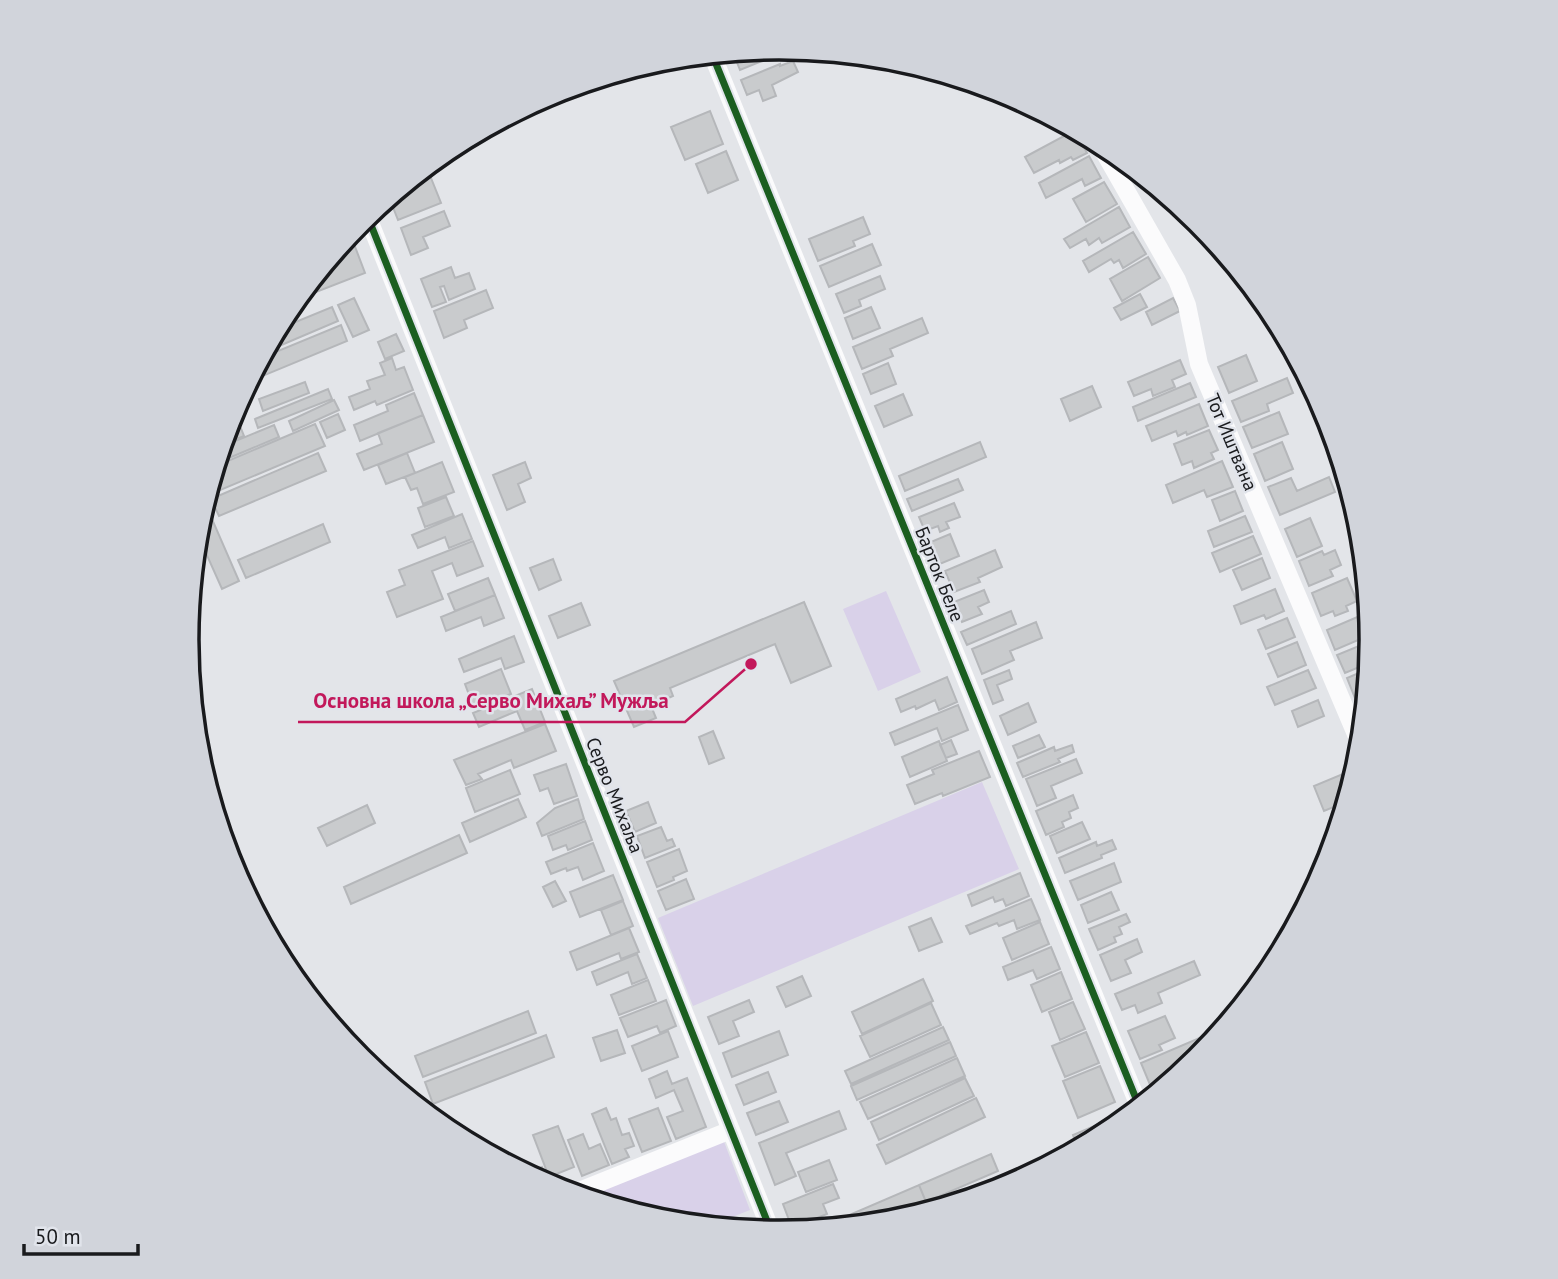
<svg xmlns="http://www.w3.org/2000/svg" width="1558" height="1279" font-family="'PT Sans',sans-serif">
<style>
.green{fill:#d9d1e9}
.building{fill:#c9cbcd;stroke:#b5b7ba;stroke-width:2}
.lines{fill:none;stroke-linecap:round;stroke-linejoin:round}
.minor{stroke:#fbfbfc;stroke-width:18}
.cycleway-casing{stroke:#e1e4eb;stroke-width:11}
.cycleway{stroke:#1b5e20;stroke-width:7}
.labels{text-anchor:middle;stroke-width:5;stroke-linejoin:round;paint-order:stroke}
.street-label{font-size:19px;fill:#191a1d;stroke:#e1e4eb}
.rim{fill:none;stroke:#191a1d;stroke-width:3.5}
.leader{fill:none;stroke:#c2185b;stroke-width:2.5}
.callout-dot{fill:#c2185b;stroke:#e1e4eb;stroke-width:2.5}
.callout-label{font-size:21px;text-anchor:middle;font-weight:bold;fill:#c2185b;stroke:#e1e4eb;stroke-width:5;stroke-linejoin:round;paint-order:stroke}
</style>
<rect width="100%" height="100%" fill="#e3e5e9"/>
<path class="green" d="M886,591L921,672L878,691L843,609Z
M982,782L1019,869L693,1006L658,918Z
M723,1139L750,1210L712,1225L663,1220L581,1195Z"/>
<path class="building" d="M768,48L765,49L769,58L740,70L733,52Z
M676,57L653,68L651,63L664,59Z
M793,61L798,72L772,85L776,96L763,101L759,90L747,95L741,80L780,64V66Z
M710,111L723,144L685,160L671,127Z
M1075,130L1087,153L1073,160L1071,157L1060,163L1059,160L1034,173L1025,157Z
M726,151L738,180L708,193L696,164Z
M1089,156L1101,178L1085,186L1082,179L1046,198L1039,183Z
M429,173L441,203L398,220L389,197L409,180Z
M1104,182L1117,204L1086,222L1073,199Z
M1119,207L1130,227L1102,243L1099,238L1089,245L1086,239L1070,248L1064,239Z
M444,211L450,226L423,237L428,248L411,255L401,228Z
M863,217L870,234L853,241L855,246L818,261L809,239Z
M1133,232L1146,254L1123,268L1119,260L1114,263L1111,259L1089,272L1083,261Z
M354,244L365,273L316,292L314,288L309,290L307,286L327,261L336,257V251Z
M872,244L881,265L829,287L820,266Z
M1148,257L1160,278L1122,301L1110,279Z
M451,267L455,278L469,273L475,289L449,300L444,286L440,287L446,302L432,307L421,279Z
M880,276L885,289L859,300L861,306L844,313L836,294Z
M486,290L493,308L464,320L467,328L444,338L434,311Z
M1140,294L1147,307L1121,320L1114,308Z
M354,298L369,330L353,337L338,305Z
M1173,298L1180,311L1152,325L1146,312Z
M332,307L338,321L265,352L276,330Z
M871,307L880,328L853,339L845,318Z
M922,318L928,333L890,349L893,356L862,369L853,347Z
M341,325L347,341L248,382L261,358Z
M396,334L404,351L385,359L378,342Z
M1246,355L1257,381L1229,393L1218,367Z
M392,358L396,370L404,367L413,390L377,405L375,401L354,410L349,397L370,389L367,381L385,375L380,363Z
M1180,360L1186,374L1172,380L1175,387L1153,396L1151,389L1134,396L1128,382Z
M888,363L896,384L871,394L863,374Z
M1287,378L1293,393L1267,404L1269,411L1241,422L1232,401Z
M305,382L309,393L263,411L259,399Z
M1190,383L1196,397L1138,421L1133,407Z
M1092,386L1101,407L1070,421L1061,399Z
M328,389L332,399L258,428L255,419Z
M414,393L423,415L360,441L354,425L388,411L386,405Z
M903,394L912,415L884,427L875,406Z
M334,400L339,410L293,431L289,421Z
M1199,404L1208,426L1187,435L1186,432L1178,436L1176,431L1152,441L1146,426Z
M1279,412L1288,434L1252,448L1243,427Z
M338,414L345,430L327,438L320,422Z
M423,415L434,442L364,470L357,454L382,444L378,433Z
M315,424L325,446L206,496L216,466Z
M274,425L279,437L217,463L221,447Z
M240,426L244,436L222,445L226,431Z
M1209,430L1218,450L1211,453L1214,459L1194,468L1192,461L1182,465L1174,444Z
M980,442L986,457L905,491L899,476Z
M1282,442L1293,469L1265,481L1254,454Z
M318,453L326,471L219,516L211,499Z
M407,453L415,473L386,484L378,465Z
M1222,461L1233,487L1207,497L1204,490L1173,503L1166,485Z
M442,462L454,492L423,504L417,488L411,490L405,477Z
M525,462L531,478L518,484L525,502L507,510L493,475Z
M1329,477L1335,492L1280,515L1268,487L1291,478L1297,491Z
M958,479L963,490L912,511L907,499Z
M1235,491L1243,511L1220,521L1212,500Z
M446,497L454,516L425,527L418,508Z
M205,503L239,581L222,589L197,533Z
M954,503L960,517L946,522L949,528L940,532L938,526L925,531L919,517Z
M462,514L472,539L449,548L445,537L418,548L412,535Z
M1245,516L1252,532L1214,547L1208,531Z
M1310,518L1322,546L1297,557L1285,529Z
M323,524L330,542L246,578L238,560Z
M950,534L959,556L935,566L926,544Z
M1253,536L1261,554L1220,572L1212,553Z
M473,541L483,566L457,576L452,563L432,571L443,599L397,617L387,592L405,585L399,570Z
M995,550L1002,567L978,578L980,582L954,592L945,571Z
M1335,550L1341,565L1330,570L1333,576L1309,586L1299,561L1322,551L1324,555Z
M1262,558L1270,578L1242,590L1233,570Z
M553,559L561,580L539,590L530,568Z
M488,578L495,595L455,611L448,594Z
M1347,578L1357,601L1346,606L1348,611L1335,616L1333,611L1321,616L1312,593Z
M1275,589L1284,611L1266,619L1264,615L1241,624L1234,606Z
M984,590L989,602L978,607L982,614L962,622L954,602Z
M495,595L504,618L484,626L481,617L446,631L441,617Z
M804,602L831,666L791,683L775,644L670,688L673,696L651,706L656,718L634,727L614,681Z
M581,603L590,625L558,638L549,616Z
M1011,611L1016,624L967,645L961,632Z
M1369,612L1370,625L1360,629L1363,638L1335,650L1327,630Z
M1287,618L1295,637L1266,649L1258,630Z
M1036,622L1042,638L1010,651L1014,660L982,674L972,649Z
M514,636L524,662L505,669L501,658L464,672L459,659Z
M1371,641L1369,663L1345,673L1337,655Z
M1297,642L1306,665L1278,677L1268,654Z
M501,669L511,694L474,708L465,684Z
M1368,669L1365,700L1357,703L1347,678Z
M1009,670L1012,679L997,685L1003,700L993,704L984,680Z
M1308,670L1316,688L1275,705L1267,687Z
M947,677L957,702L939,710L935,700L916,709L915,706L901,712L896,699Z
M532,689L545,722L525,730L517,711L479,727L473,713Z
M1318,700L1324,716L1298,727L1292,711Z
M1028,703L1036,722L1008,735L1000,716Z
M958,705L968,730L942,741L937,728L895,745L890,733Z
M545,724L556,751L514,768L511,760L478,774L482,779L466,785L454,760Z
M713,731L724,758L709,764L699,737Z
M1039,735L1045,747L1018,758L1013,746Z
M951,740L957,754L946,758L940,745Z
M939,741L947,761L910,777L902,757Z
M1072,745L1074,752L1058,759L1060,762L1023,777L1017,763L1054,747L1055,751Z
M979,751L990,777L943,796L942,793L915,804L907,785L934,774L932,770Z
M1076,759L1082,773L1051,786L1056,798L1037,806L1026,779Z
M566,764L577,796L554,804L548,788L540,791L534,775Z
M510,770L520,794L475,812L466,788Z
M1350,771L1353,778L1346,802L1324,811L1314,786Z
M1073,795L1078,808L1069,812L1071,818L1062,822L1064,827L1046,835L1036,811Z
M518,799L526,817L470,842L462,823Z
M578,799L584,819L542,836L537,823L555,808Z
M648,802L656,823L635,832L626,811Z
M367,805L375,823L327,846L318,828Z
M585,821L592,840L568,850L566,845L553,850L548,836Z
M1082,822L1090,839L1057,853L1050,836Z
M661,827L667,841L672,839L675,846L645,858L637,836Z
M459,835L467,853L351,904L344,887Z
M1112,840L1116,849L1101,855L1102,858L1065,873L1059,858L1096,842L1097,846Z
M593,843L604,871L583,880L578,867L567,871L566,868L551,874L546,862Z
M679,849L687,871L673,877L674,880L657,887L647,862Z
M1114,863L1121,882L1078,900L1070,881Z
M1020,873L1029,896L1006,906L1003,899L995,902L993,897L972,906L968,895Z
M613,875L623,900L580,917L570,892Z
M686,879L694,899L666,910L658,891Z
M555,881L566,901L553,907L543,887Z
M1111,892L1119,910L1088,923L1081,905Z
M1031,899L1040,920L1017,929L1014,920L999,926L997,923L970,934L966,926Z
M623,901L633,926L611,935L601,910Z
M1126,914L1130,922L1119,927L1122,934L1114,937L1116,942L1098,950L1089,929Z
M931,918L942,942L919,951L909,927Z
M1040,922L1049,944L1012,960L1003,938Z
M629,928L639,952L621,959L619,953L577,970L570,952Z
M1137,939L1142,952L1125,960L1131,973L1111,981L1100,955Z
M1051,947L1060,969L1037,979L1033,970L1008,980L1003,967Z
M637,954L647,978L632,984L628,972L597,985L592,972Z
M1194,961L1200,975L1158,993L1162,1003L1138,1013L1135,1005L1122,1010L1115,994Z
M1061,972L1072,999L1042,1012L1031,985Z
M802,976L811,996L786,1007L777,987Z
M923,979L933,1001L862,1034L852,1012Z
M648,980L656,1001L619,1015L611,995Z
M666,1000L676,1026L660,1033L657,1026L628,1037L620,1018Z
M749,1000L754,1012L733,1021L739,1036L719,1044L708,1017Z
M1073,1002L1085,1029L1060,1040L1049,1012Z
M931,1003L941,1025L870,1057L860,1036Z
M528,1011L536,1033L423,1077L415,1056Z
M1165,1016L1175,1038L1159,1045L1162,1050L1140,1059L1128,1031Z
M943,1027L949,1040L851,1084L845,1071Z
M617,1030L625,1053L601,1061L593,1038Z
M668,1031L678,1057L642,1071L632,1046Z
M779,1031L788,1055L732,1077L723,1053Z
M1086,1032L1099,1063L1065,1077L1052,1046Z
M546,1035L554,1057L433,1104L425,1082Z
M1204,1036L1208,1046L1198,1058L1178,1067L1180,1073L1153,1092L1141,1063Z
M950,1042L956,1056L857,1100L851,1086Z
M957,1058L965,1076L868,1119L860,1102Z
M1100,1066L1115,1102L1078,1118L1063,1081Z
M667,1071L672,1084L687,1078L706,1127L676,1139L667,1117L683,1111L674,1090L656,1098L649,1079Z
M768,1072L776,1092L744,1105L736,1085Z
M965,1078L974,1096L879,1140L871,1122Z
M976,1098L985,1117L886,1164L877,1145Z
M779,1101L788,1122L756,1135L747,1113Z
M606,1108L611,1120L616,1118L622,1135L629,1133L634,1146L625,1149L629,1157L612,1164L592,1114Z
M658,1108L671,1141L642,1152L629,1119Z
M839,1111L846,1129L786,1153L796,1176L775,1185L759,1143Z
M1120,1115L1122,1120L1108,1132L1078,1148L1073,1135Z
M558,1126L574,1167L549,1177L533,1135Z
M583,1134L589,1149L600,1144L609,1165L582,1176L568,1140Z
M991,1154L998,1171L926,1202L919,1185Z
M829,1160L837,1180L806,1192L798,1172Z
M542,1167L549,1185L527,1173Z
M833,1184L839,1198L823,1204L827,1214L792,1228L783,1204Z
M919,1185L926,1202L881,1222L851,1225L847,1216Z
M743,1220L747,1229L728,1227Z"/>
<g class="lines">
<path class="minor" d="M712,54L1139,1106
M1099,143L1177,280L1187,305L1199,364L1361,746
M367,215L771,1231
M574,1193L731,1130"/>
<defs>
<path id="cycleway" d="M712,54L1139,1106
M367,215L771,1231"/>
</defs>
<use href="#cycleway" class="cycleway-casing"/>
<use href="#cycleway" class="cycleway"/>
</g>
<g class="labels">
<g class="street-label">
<text transform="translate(1232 442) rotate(67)" y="7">Тот Иштвана</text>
<text transform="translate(940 574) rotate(68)" y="7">Барток Беле</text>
<text transform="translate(615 795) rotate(68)" y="7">Серво Михаља</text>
</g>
</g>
<path d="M0 0H1558V1279H0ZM199 640a580 580 0 1 1 1160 0a580 580 0 1 1-1160 0Z" fill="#d1d4db" fill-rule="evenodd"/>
<path class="rim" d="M199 640a580 580 0 1 1 1160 0a580 580 0 1 1-1160 0Z"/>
<path class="leader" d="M751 664L685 722H298"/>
<circle class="callout-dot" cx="751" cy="664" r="7"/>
<g class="callout-label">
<text x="491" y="708">Основна школа „Серво Михаљ” Мужља</text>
</g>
<path d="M24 1244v10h114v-10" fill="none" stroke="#191a1d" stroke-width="3.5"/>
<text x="35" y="1244" font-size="21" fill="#191a1d" stroke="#e1e4eb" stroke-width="5" paint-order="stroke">50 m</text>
</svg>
